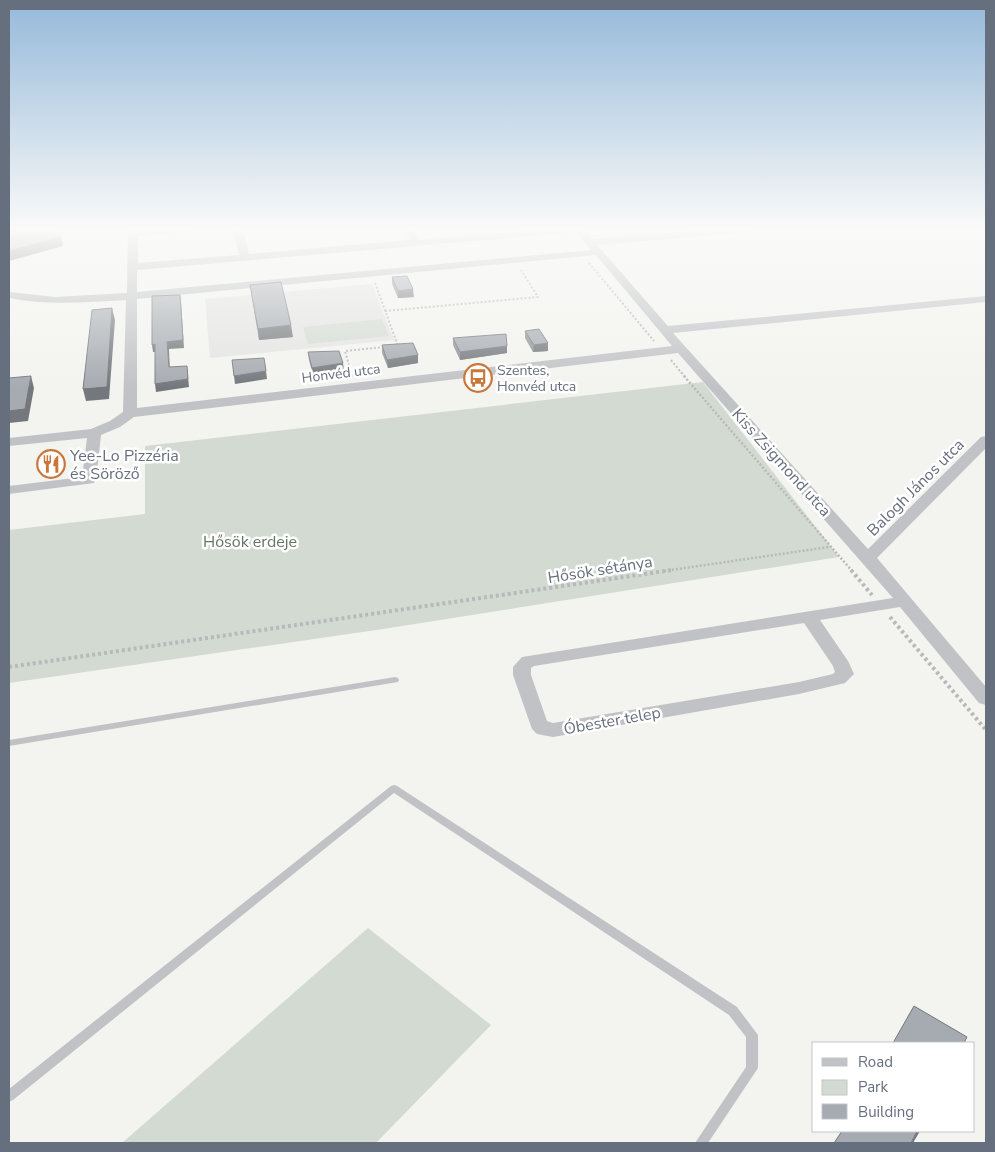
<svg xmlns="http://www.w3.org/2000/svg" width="995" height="1152" font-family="'Nunito Sans',sans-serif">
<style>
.built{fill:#e3e4e3}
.green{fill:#d3dad2}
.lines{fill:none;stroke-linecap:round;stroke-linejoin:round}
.path-far2{stroke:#b7b9bb;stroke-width:2;stroke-dasharray:2 2;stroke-linecap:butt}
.path-far1{stroke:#b7b9bb;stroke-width:2.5;stroke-dasharray:2 2;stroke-linecap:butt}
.path{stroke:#b7b9bb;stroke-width:4;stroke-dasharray:3 3;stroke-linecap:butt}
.service{fill:#c0c2c5;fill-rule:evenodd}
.minor{fill:#c0c2c5;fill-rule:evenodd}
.wall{fill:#8f9398}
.shaded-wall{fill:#74787c}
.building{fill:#a6abb1;stroke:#74787c}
.labels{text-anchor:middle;stroke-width:5;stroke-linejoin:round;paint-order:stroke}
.far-poi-label{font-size:14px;fill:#666f7d;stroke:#fff;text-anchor:start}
.far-street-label{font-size:14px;fill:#666f7d;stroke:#fff}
.poi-label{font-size:16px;fill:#666f7d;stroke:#fff;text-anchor:start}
.street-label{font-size:16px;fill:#666f7d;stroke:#fff}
.park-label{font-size:16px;fill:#647564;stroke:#fff}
</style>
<rect width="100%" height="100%" fill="#f3f3f0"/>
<path class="built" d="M372,284L394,340L210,358L205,299Z"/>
<path class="green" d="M382,319L389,336L308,344L303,327Z
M703,382L839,557L383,629L9,683V530L145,514V446Z
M368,928L491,1025L376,1143H122Z"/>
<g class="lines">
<path class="path-far2" d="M589,263L654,341
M375,283L398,346
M385,311L538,297L521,270
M671,360L685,377
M352,377L345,351L384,347"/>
<path class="path-far1" d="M684,376L852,571
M664,571L829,547"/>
<path class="path" d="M851,570L872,595
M890,617L986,730
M9,667L672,570"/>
<path class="service" d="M395,677L398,678L399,680L398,682L9,746V740Z
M394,785L397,786L737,1007L758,1035V1068L708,1143H695L746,1067V1037L729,1015L394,793L13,1100L9,1102V1089L391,786Z"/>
<path class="minor" d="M128,227H138V230L172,227H211L206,230L138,236V263L239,255L232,227H242L249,254L410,240L402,227H412L420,240L569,227H582L592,239L736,227H774L769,230L597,245L668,326L986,296V302L673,333L868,549L981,437L986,436V448L877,558L986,687V705L979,703L900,607L820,620L848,661L854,674L845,683L799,694L553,737L537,734L532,729L513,675V667L522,657L893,598L678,353L134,417L120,427L101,435L96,480L94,483L9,494V486L82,477L87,438L9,446V438L91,429L110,421L123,412L126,300C87,302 48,306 9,298V292L55,297L127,293ZM576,232L591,250L137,292V270ZM596,255L672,346L137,408V299ZM804,623L833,666L835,672L833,674L799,682L553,723L547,721L531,675V668L534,666Z"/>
</g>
<path class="wall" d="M392,277L414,297L398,298L392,284Z
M250,285L293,337L259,340Z
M525,331L548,343V351L533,352L525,338Z
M453,338L507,353L460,360L453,345Z
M382,345L418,355V363L388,368L382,353Z
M308,352L344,371L313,375L309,360Z"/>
<path class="shaded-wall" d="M61,237L63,246L9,261V251Z
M413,289L414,297L398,298V291Z
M180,295L181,302L184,348L169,349L170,374L169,367L167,342Z
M112,308L115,320L109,399L86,401L83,389Z
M291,325L293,337L259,340L258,329Z
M548,343V351L533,352L534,345Z
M155,344L156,352H153L152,345Z
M507,346V353L460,360V352Z
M418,355V363L388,368L387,360Z
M343,363L344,371L313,375L312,368Z
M187,366L189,387L156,392L155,384Z
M266,371L267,379L235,384L234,376Z
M31,376L34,388L28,421L9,423V411Z
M917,1131H920L913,1143H911Z"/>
<path class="building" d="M9,227H42L61,237L9,251Z
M407,276L413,289L398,291L392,277Z
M281,282L291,325L258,329L250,285Z
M180,295L183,340L167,342L169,367L187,366L188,379L155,384V344L152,345V296Z
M112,308L107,387L83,389L92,310Z
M539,329L548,343L534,345L525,331Z
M506,334L507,346L460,352L453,338Z
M413,343L418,355L387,360L382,345Z
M339,351L343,363L312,368L308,352Z
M264,358L266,371L234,376L232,360Z
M31,376L25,409L9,411V378Z
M914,1006L967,1037L964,1043H893Z
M842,1131H917L911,1143H834Z"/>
<linearGradient id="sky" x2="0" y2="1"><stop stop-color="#95b9da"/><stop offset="0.59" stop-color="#fafaf8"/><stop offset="1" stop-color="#fafaf8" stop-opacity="0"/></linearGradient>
<rect width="995" height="388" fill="url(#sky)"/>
<defs>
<symbol id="bus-ring" viewBox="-11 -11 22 22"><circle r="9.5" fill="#fff" stroke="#ca7639" stroke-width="1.5"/><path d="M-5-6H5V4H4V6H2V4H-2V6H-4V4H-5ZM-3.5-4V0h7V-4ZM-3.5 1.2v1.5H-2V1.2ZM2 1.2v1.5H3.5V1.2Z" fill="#ca7639"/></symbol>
<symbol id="restaurant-ring" viewBox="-11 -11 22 22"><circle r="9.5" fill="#fff" stroke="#ca7639" stroke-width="1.5"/><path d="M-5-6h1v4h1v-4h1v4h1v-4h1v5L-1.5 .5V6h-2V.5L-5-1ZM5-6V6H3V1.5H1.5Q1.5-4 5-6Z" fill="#ca7639"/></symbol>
</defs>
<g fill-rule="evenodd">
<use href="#bus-ring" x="462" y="362" width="32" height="32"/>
<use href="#restaurant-ring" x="35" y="448" width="32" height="32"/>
</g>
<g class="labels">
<g class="far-poi-label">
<text x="497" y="375">Szentes,<tspan x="497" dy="16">Honvéd utca</tspan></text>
</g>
<g class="far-street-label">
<text transform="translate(341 373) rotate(-7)" y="5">Honvéd utca</text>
</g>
<g class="poi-label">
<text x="70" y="461">Yee-Lo Pizzéria<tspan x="70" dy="18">és Söröző</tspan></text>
</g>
<g class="street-label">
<text transform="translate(782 462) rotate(48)" y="6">Kiss Zsigmond utca</text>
<text transform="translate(915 487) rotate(-45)" y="6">Balogh János utca</text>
<text transform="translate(600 569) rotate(-9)" y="6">Hősök sétánya</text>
<text transform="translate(612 720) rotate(-10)" y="6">Óbester telep</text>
</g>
<g class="park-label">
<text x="250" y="547">Hősök erdeje</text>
</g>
</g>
<rect width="995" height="1152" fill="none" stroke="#666f7d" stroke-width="20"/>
<rect x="812" y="1042" width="162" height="90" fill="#ffffff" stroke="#c2c5cb"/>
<rect x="822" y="1058" width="25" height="8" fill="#c0c2c5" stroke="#c2c5cb"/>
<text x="858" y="1067" font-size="15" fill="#666f7d">Road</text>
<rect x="822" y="1080" width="25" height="15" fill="#d3dad2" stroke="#c2c5cb"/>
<text x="858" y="1092" font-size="15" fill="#666f7d">Park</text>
<rect x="822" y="1104" width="25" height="15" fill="#a6abb1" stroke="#c2c5cb"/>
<text x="858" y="1117" font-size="15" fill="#666f7d">Building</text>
</svg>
